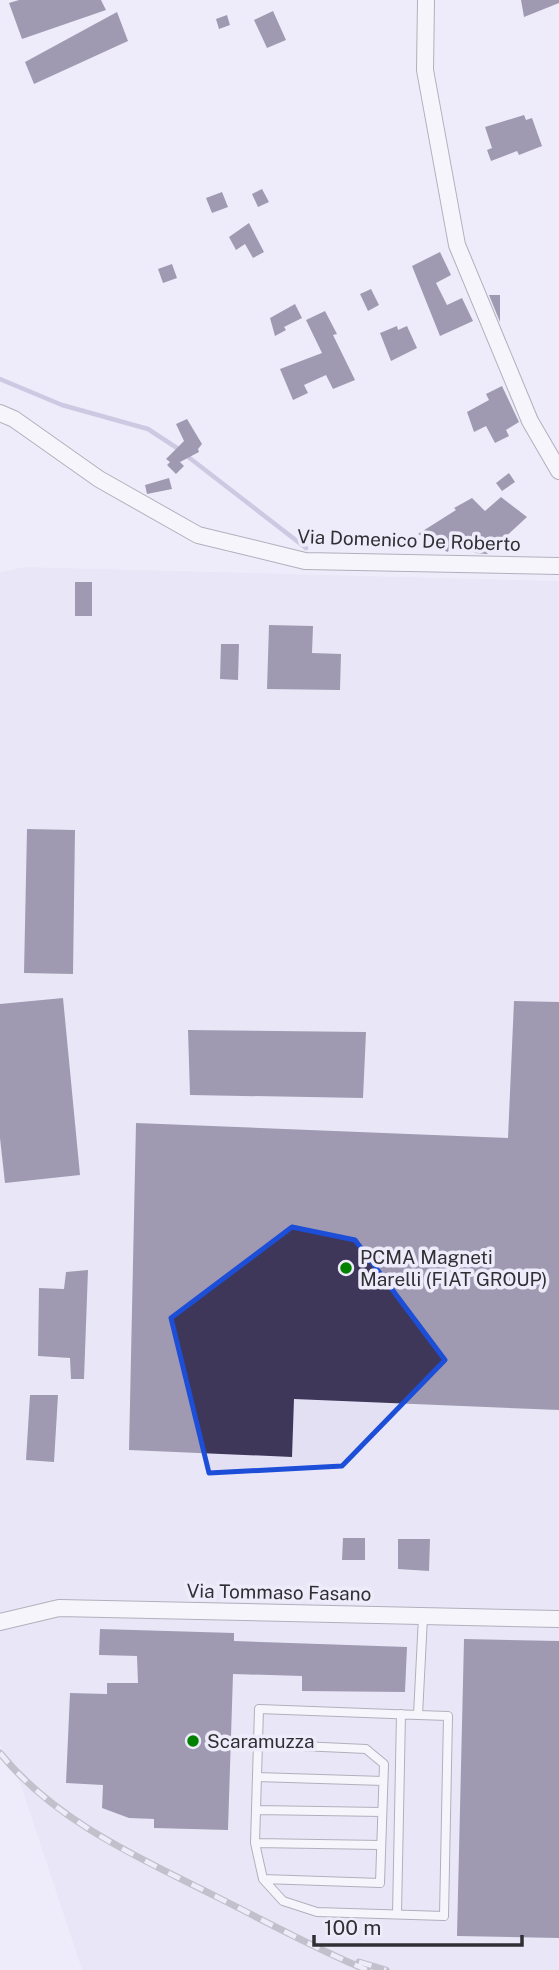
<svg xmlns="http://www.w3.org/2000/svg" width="559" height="1970" font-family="'Public Sans',sans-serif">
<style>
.built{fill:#e3e0f4}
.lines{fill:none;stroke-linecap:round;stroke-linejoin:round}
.stream{stroke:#a49dc6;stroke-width:4.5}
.building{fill:#3e3759}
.lane-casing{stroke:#676571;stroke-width:10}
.street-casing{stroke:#676571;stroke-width:18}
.lane{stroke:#fff;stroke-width:8}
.street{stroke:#fff;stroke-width:16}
.rail-casing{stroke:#8b8992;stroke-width:7}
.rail{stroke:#eeecfa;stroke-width:4.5;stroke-dasharray:13;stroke-linecap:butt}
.marked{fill:none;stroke:#1d4ed8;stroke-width:5;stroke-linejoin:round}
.poi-dot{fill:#008200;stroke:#eeecfa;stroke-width:2.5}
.labels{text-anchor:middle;stroke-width:7;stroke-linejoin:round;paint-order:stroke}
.street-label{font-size:19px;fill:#302f34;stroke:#eeecfa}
.poi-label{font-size:19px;fill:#302f34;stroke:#eeecfa;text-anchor:start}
</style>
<rect width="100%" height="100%" fill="#eeecfa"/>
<path class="built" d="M24,567L559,581V1970H82L20,1783L0,1745V572Z"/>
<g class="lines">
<path class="stream" d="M0,379L62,405L148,429L180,450
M187,456L306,548"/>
</g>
<path class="building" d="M19,0H101L106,10L22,39L9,3Z
M521,0H559V3L524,17Z
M273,11L286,40L267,48L254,20Z
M117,12L128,41L34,84L25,62Z
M227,15L230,25L219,29L216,19Z
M524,115L526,120L532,118L542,146L519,155L517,151L491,161L487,150L492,148L485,127Z
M262,189L269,202L258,207L252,194Z
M222,192L228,207L212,213L206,198Z
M249,223L264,252L253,258L245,244L236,250L229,237Z
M440,252L451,275L436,283L447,305L462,298L473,321L440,336L412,266Z
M172,264L177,278L163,283L158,269Z
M371,289L379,305L368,311L360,294Z
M489,295H500V322Z
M295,304L302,318L284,327L286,330L275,336L270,318Z
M325,311L337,334L333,335L355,380L333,389L326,375L304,385L308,393L293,400L280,369L322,353L306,320Z
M397,326L398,330L407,326L417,348L391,361L380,333Z
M502,386L519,422L506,430L509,436L495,443L486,426L474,432L467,412L489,400L486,394Z
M187,419L202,444L198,449L199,452L180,462L184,466L176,474L167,465L170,462L166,459L184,441L176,424Z
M509,473L515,482L502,491L496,483Z
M169,478L172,489L147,494L145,485Z
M501,497L527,517L487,554L475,553L462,543L457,548L450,546L448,552L421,541L422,536L418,534L456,510L454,508L472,498L485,511Z
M75,582H92V616H75Z
M269,625L313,626L312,653L341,654L340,690L267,689Z
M221,644H239L238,680L220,679Z
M27,829L75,830L73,974L24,973Z
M63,998L80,1175L5,1183L0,1138V1004Z
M514,1001L559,1002V1410L294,1399L292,1457L129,1450L136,1123L508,1138Z
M188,1030L366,1032L363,1098L190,1095Z
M88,1270L84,1379H71L70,1358L38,1356L39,1288L64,1289L66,1272Z
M30,1395H58L54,1462L26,1460Z
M343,1538H365V1560H342Z
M398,1539H430L429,1571L398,1569Z
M100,1629L234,1633V1641L407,1647L405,1692L302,1691V1676L233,1674L228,1830L154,1828V1819L129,1818L102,1808L103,1785L66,1783L70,1693L107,1694V1683H138L137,1656L99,1655Z
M464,1639L559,1641V1938L457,1936Z"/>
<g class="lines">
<defs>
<path id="lane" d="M418,1715L259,1709L255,1843L263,1879L283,1901L317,1912L444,1916L448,1716L418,1715L423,1617
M258,1744L366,1749L384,1764L380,1883L263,1879
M257,1777L383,1781
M256,1810L382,1812
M255,1843L381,1845
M397,1914L401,1714"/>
<path id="street" d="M426,0L425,70L457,245L530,421L559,471
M0,413L14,419L99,479L198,535L305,561L559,566
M0,1622L59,1608L559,1619"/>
</defs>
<use href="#lane" class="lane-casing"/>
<use href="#street" class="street-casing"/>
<use href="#lane" class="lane"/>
<use href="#street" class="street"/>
<defs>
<path id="rail" d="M0,1753C56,1822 140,1858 217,1897C267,1922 316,1949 367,1970
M359,1962L386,1970"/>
</defs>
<use href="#rail" class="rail-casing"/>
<use href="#rail" class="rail"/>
</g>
<path d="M0 0H559V1970H0ZM292,1227L355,1240L445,1360L342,1466L209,1473L171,1318Z" fill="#eeecfa" fill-opacity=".55" fill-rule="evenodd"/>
<path class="marked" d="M292,1227L355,1240L445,1360L342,1466L209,1473L171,1318Z"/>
<g class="poi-dot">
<circle cx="346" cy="1268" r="7"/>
<circle cx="193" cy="1741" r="7"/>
</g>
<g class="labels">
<g class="street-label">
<text transform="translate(409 540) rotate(2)" y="7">Via Domenico De Roberto</text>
<text transform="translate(279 1592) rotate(1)" y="7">Via Tommaso Fasano</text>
</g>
<g class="poi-label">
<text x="360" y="1264">PCMA Magneti<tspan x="360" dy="22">Marelli (FIAT GROUP)</tspan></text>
<text x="207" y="1748">Scaramuzza</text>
</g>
</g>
<path d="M314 1935v10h208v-10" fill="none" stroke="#302f34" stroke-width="3.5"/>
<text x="324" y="1935" font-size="21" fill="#302f34" stroke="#eeecfa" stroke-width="5" paint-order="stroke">100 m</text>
</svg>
